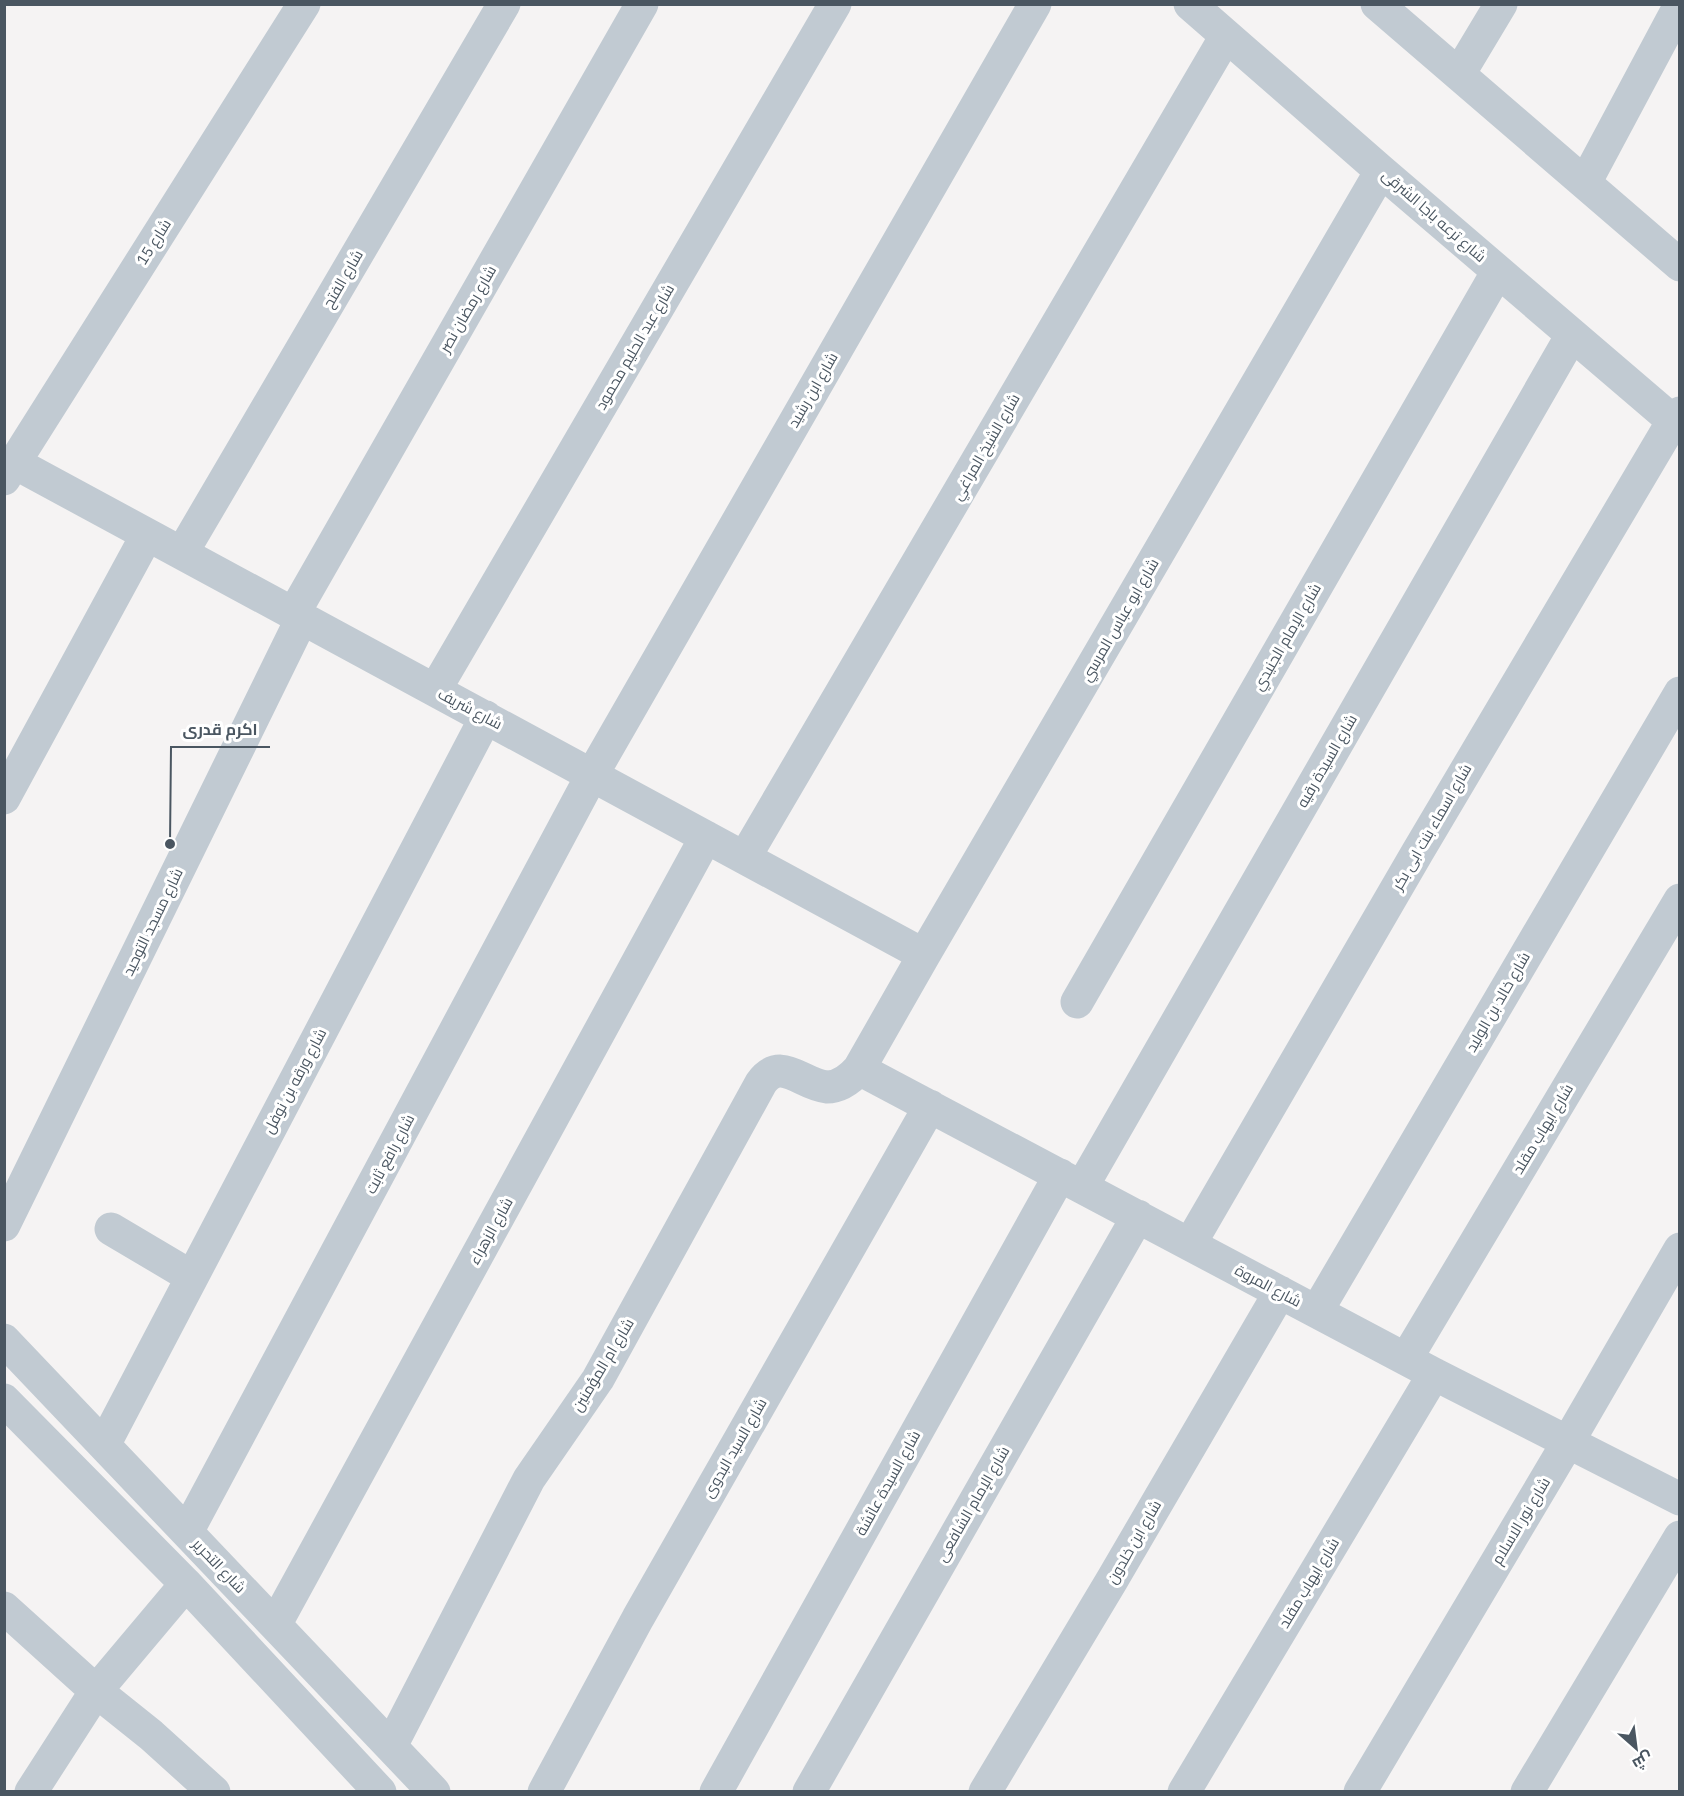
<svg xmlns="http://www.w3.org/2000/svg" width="1684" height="1796" font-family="'IBM Plex Sans',Cairo,sans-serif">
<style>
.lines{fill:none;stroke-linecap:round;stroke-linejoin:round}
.minor{stroke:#c1cad2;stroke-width:33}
.labels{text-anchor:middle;stroke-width:6;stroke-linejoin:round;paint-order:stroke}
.street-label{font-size:15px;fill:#4a5661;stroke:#fff}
.leader{fill:none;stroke:#4a5661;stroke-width:2}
.callout-dot{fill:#4a5661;stroke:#fff;stroke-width:2}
.callout-label{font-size:16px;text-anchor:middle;font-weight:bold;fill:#4a5661;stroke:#fff;stroke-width:6;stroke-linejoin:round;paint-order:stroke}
</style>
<rect width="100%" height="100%" fill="#f5f3f3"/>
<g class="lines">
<path class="minor" d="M1190,4L1381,171L1680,427
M1377,4L1680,265
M1459,74L1501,4
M1585,183L1680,5
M15,463L924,955
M4,479L304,4
M182,553L504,4
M294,613L642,4
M435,690L835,4
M4,798L147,535
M745,857L1226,36
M1077,1002L1498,271
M859,1069L1434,1374L1680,1499
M1082,1187L1572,335
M4,1225L302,618
M111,1229L192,1277
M1190,1244L1417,853L1673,421L1680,413
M1317,1311L1680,693
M4,1340L434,1792
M1406,1359L1680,900
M4,1400L186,1584L380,1792
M104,1445L486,717
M187,1532L592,775L1035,4
M4,1608L96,1691L151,1735L214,1792
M275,1625L706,837
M391,1746L529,1479L598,1379L761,1083C781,1055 802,1085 827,1087C841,1087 851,1078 859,1069L924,955L1381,171
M31,1792L96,1691L186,1584
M544,1792L638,1618L930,1106
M716,1792L1060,1175
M809,1792L1138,1216
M985,1792L1112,1580L1280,1292
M1184,1792L1434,1374
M1360,1792L1568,1442L1680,1249
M1527,1792L1680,1537"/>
</g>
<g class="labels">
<g class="street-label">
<text transform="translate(1434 216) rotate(41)" y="5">شارع ترعه باجا الشرقى</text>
<text transform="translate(154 242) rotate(-58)" y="5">شارع 15</text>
<text transform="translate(343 279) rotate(-60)" y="5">شارع الفتح</text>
<text transform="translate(468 309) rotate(-60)" y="5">شارع رمضان نصر</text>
<text transform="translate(635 347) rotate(-60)" y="5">شارع عبد الحليم محمود</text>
<text transform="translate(813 390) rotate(-60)" y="5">شارع ابن رشيد</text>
<text transform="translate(986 447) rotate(-60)" y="5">شارع الشيخ المراغي</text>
<text transform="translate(1120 620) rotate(-60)" y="5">شارع ابو عباس المرسي</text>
<text transform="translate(1287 637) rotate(-60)" y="5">شارع الإمام الجنيدي</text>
<text transform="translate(470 709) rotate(28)" y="5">شارع شريف</text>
<text transform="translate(1327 761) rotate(-60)" y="5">شارع السيدة رقيه</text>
<text transform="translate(1432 827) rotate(-60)" y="5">شارع اسماء بنت ابى بكر</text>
<text transform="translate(153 922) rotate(-64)" y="5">شارع مسجد التوحيد</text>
<text transform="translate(1498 1002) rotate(-60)" y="5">شارع خالد بن الوليد</text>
<text transform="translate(295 1081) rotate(-62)" y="5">شارع ورقه بن نوفل</text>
<text transform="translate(1543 1129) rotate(-59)" y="5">شارع ايهاب مقلد</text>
<text transform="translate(390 1154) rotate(-62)" y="5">شارع رافع ثابت</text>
<text transform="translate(491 1231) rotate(-61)" y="5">شارع الزهراء</text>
<text transform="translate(1268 1286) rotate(28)" y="5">شارع المروة</text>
<text transform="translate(603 1365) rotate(-59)" y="5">شارع ام المؤمنين</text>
<text transform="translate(735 1448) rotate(-60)" y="5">شارع السيد البدوى</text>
<text transform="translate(888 1483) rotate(-61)" y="5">شارع السيدة عائشة</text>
<text transform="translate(973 1504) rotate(-60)" y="5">شارع الإمام الشافعى</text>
<text transform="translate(1521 1521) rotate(-59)" y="5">شارع نور الاسلام</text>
<text transform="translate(1134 1542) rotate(-60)" y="5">شارع ابن خلدون</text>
<text transform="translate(219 1566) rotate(46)" y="5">شارع التحرير</text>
<text transform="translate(1309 1583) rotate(-59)" y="5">شارع ايهاب مقلد</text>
</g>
</g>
<path class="leader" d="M170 844L171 747H270"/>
<circle class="callout-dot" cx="170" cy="844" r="6"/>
<g class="callout-label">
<text x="220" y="735">اكرم قدرى</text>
</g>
<rect width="1684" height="1796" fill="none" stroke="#4a5661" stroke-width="12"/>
<g transform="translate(1636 1748) rotate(152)" stroke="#ffffff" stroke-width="4.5" paint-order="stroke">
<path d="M0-4.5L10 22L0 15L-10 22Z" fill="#4a5661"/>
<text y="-9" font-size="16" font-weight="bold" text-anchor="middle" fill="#4a5661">ش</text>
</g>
</svg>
